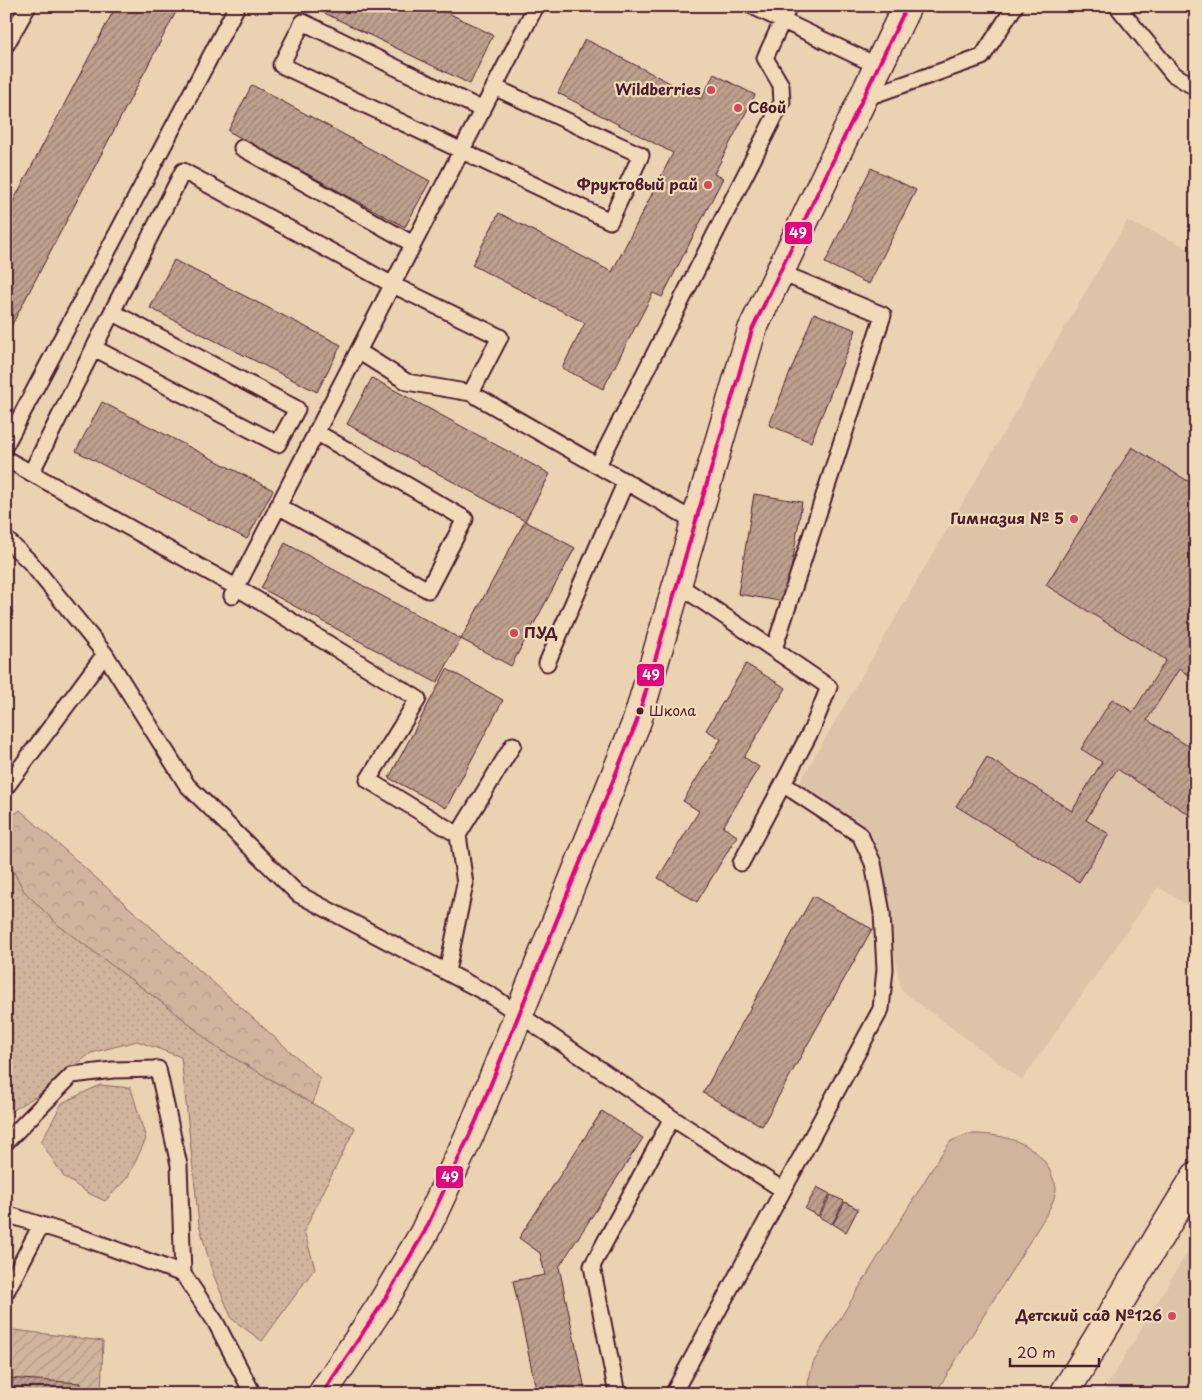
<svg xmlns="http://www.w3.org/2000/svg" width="1202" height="1400" font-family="'Playpen Sans',sans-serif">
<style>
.built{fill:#ddc3a8}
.grass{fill:url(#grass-dots);stroke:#8d6a64}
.forest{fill:url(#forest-crowns);stroke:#8d6a64}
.park{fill:#d0b49c;stroke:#8d6a64}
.garden{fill:url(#garden-furrows);stroke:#8d6a64}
.building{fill:url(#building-hatch);stroke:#4a1f2b}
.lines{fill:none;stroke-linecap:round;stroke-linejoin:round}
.service-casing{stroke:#4a1f2b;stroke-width:19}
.minor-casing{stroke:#4a1f2b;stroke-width:31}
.tertiary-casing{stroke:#4a1f2b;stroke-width:31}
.service{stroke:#f1d9b9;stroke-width:15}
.minor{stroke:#f1d9b9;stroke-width:28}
.tertiary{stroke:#f1d9b9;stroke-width:28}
.bus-1-casing{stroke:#f1d9b9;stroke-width:8}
.bus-1{stroke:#e5007d;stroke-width:4}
.poi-dot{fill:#d1495b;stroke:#f1d9b9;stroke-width:2}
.bus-dot{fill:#4a1f2b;stroke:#f1d9b9;stroke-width:2}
.labels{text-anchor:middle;stroke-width:4.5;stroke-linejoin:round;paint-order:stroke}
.bus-label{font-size:14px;fill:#4a1f2b;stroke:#f1d9b9;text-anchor:start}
.poi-label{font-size:15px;font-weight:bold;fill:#4a1f2b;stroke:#f1d9b9;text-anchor:end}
.line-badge{stroke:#f1d9b9;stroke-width:2}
.badge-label{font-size:14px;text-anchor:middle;font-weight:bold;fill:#fff}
</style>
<defs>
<pattern id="grass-dots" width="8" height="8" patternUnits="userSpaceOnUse" patternTransform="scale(1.25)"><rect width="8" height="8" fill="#d0b49c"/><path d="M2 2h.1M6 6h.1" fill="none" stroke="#b49a87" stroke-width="1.8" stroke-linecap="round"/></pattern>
<pattern id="forest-crowns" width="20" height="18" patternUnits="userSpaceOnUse" patternTransform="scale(1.25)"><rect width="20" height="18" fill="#d0b49c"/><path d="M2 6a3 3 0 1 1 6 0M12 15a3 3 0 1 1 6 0" fill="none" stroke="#b49a87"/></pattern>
<pattern id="garden-furrows" width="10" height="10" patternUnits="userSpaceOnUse" patternTransform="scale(1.25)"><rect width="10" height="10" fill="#d0b49c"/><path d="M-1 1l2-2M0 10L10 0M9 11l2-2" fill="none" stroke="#b49a87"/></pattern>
<pattern id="building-hatch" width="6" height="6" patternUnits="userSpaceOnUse" patternTransform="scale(1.25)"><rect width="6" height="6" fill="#bea08d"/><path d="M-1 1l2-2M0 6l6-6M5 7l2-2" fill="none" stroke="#9c8273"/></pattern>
</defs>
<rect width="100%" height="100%" fill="#ead2b3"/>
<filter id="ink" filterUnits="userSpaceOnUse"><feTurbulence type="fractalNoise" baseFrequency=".02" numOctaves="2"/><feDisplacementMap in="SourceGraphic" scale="10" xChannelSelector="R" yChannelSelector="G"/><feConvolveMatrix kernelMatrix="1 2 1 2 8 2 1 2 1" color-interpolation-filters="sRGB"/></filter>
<g filter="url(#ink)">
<path class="built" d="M1127,221L1196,251V910L1158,887L1022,1080L901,990L874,839L797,787Z
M1196,1238V1394H1102Z"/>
<path class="grass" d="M6,857L24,891L58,925L176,1013L217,1048L355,1128L304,1231L315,1268L262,1341L232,1319L213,1274L199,1224L181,1057L137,1041L91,1053L38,1095L6,1114Z
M100,1085L131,1088L146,1139L128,1177L105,1201L88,1193L64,1177L41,1142L62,1103Z"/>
<path class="forest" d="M20,810L320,1078L313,1104L217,1048L176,1013L58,925L24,891L6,857V820Z"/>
<path class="park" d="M968,1134C999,1133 1038,1141 1051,1173C1052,1178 1056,1183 1056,1188C1055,1200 1049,1210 1043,1220L935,1394H809L808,1383L813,1363L938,1159L951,1141Z"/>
<path class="garden" d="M6,1329L103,1341L101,1394H6Z"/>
<path class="building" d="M116,6H179L6,336V215Z
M310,6H434L493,35L470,84Z
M585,39L701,99L714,74L755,95L714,174L723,178L662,297L653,293L603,389L562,368L585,323L472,265L499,213L612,272L673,153L558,93Z
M252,85L430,181L405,227L228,131Z
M871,168L916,190L869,284L825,263Z
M174,260L341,345L317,392L150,308Z
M814,313L856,330L811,442L769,425Z
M6,374L13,377L6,389Z
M372,378L550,474L525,521L347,424Z
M1196,380V395L1189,390Z
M102,402L273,490L247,539L76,451Z
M1132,447L1196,486V679L1179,669L1147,720L1196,751V819L1117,769L1086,820L1109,834L1079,882L956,806L987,757L1072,811L1102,762L1081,749L1112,699L1133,712L1166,660L1046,585Z
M754,494L802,502L786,602L738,594Z
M525,521L575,548L511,666L461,639Z
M285,543L461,639L437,683L261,588Z
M6,605L13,612L6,618Z
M746,664L786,688L744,757L759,767L723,827L737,836L697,902L658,878L699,811L683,801L721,739L706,730Z
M447,669L503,700L446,808L389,778Z
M813,896L872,929L762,1126L703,1093Z
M602,1111L643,1138L559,1267L586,1394H537L513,1281L545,1275L540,1253L519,1238Z
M817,1187L830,1194L818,1216L805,1209Z
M831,1195L844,1201L832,1224L819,1217Z
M845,1202L858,1209L846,1232L833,1224Z
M6,1378L81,1383L80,1394H6Z"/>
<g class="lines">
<defs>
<path id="service" d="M752,6L878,66
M1117,6L1173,74L1196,88
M6,45L28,6
M862,99L982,57L1015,6
M483,110L303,22L281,65L610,221L641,155L494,87
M242,148L413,244
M94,348L278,444L297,409L112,312
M358,351L407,382L471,393L696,522
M6,444L237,6
M6,459L236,587L418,699L368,780L458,835
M598,465L782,102L781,85L765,58L789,6
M31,473L183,171L393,285L500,337L471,393
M278,506L428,590L465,519L316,432
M6,539L30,562L105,654L6,787
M677,584L829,687L812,729L741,863
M232,596L536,6
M774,649L883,315L779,272
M105,654L187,785L298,894L492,996L672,1118L783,1190
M547,663L626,481
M447,972L465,884L458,835L513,745
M6,1142L72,1075L113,1070L158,1069L179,1165L183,1274
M6,1214L92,1241L183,1274L215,1321L253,1394
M6,1292L41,1225
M617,1394L592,1266L672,1118
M673,1394L881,1009L885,969L882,913L873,863L860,835L783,784"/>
<path id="minor" d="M1064,1394L1196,1176"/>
<path id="tertiary" d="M322,1394L380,1307L424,1233L476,1121L637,721L752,330L907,6"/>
</defs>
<use href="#service" class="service-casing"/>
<use href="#minor" class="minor-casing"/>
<use href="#tertiary" class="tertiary-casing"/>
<use href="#service" class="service"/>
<use href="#minor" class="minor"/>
<use href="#tertiary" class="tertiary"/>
<defs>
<path id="bus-1" d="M322,1394L380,1307L424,1233L476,1121L637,721L752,330L907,6"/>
</defs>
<use href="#bus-1" class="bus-1-casing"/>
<use href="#bus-1" class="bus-1"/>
</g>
</g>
<g class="poi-dot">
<circle cx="711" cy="90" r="5"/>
<circle cx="738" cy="108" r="5"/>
<circle cx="708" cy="185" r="5"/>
<circle cx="1074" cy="519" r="5"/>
<circle cx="514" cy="633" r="5"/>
<circle cx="1172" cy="1316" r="5"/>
</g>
<circle class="bus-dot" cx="640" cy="711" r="4.5"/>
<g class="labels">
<g class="bus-label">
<text x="649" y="716">Школа</text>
</g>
<g class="poi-label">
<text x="701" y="95">Wildberries</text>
<text x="748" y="113" text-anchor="start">Свой</text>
<text x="698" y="190">Фруктовый рай</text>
<text x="1064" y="524">Гимназия № 5</text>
<text x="524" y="638" text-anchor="start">ПУД</text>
<text x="1162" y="1321">Детский сад №126</text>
</g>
</g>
<g class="line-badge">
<rect x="784" y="221" width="29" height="24" rx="5" fill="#e5007d"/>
<rect x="636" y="663" width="29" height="24" rx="5" fill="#e5007d"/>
<rect x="435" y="1165" width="29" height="24" rx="5" fill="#e5007d"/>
</g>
<g class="badge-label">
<text x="798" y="238">49</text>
<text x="651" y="680">49</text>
<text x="450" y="1182">49</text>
</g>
<rect width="1202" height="1400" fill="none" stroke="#f1d9b9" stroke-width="25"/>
<rect x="12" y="12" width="1177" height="1375" fill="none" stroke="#4a1f2b" stroke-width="2" filter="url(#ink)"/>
<path d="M1010 1358v8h89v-8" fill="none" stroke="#4a1f2b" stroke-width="2.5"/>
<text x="1017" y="1358" font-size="15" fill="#4a1f2b" stroke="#f1d9b9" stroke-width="4" paint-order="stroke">20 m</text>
</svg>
